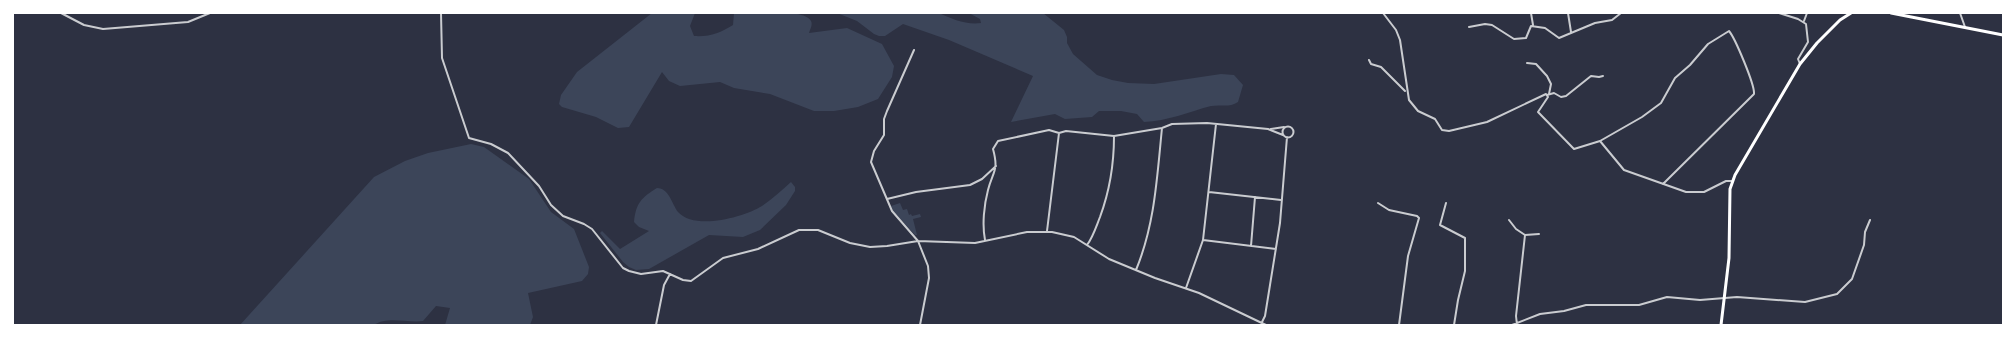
<svg xmlns="http://www.w3.org/2000/svg" width="2016" height="338" font-family="'Roboto Condensed',sans-serif">
<style>
.green{fill:#3c4559}
.lines{fill:none;stroke-linecap:round;stroke-linejoin:round}
.minor{stroke:#caccd0;stroke-width:2}
.secondary{stroke:#fff;stroke-width:3}
</style>
<rect width="100%" height="100%" fill="#2d3142"/>
<path class="green" d="M652,13H695L690,26L694,36C710,37 720,33 733,25L734,13C748,13 805,8 811,21C813,25 810,29 809,33L847,28L882,44L894,66L892,77L878,99L858,107L834,111H814L770,94L734,88L720,82L680,86L669,81L662,72L629,127L618,128L596,117L562,107L559,104L561,95L577,72Z
M837,13H939C952,19 966,25 981,23L980,19L969,13H1043L1064,30L1067,37V43L1073,54L1097,75L1112,80L1128,83L1154,84L1221,74L1234,75L1243,85L1238,102C1229,108 1221,104 1211,106C1188,112 1168,121 1144,122L1137,114L1121,111H1099L1092,117L1065,119L1055,114L1011,122L1033,76L949,40L903,24L885,36H879L874,34L857,21Z
M471,144L484,147L529,179L551,212L574,229L589,267L588,274L582,281L528,293L533,317L530,325H445L450,308L436,306L423,321C407,323 387,316 374,325H240L374,177L405,161L428,153Z
M791,182L795,187V191L786,205L760,230L743,237L709,235L649,269L636,270L629,267L623,262L600,233L602,231L620,249L649,231L639,227L634,222C636,203 641,198 657,188C669,188 672,204 678,212C695,231 744,217 762,206C772,199 782,190 791,182Z
M900,203L903,210L907,209L909,215L911,214L912,216L920,214L921,217L913,219L917,235H915L893,211L891,206Z"/>
<g class="lines">
<path class="minor" d="M61,13L84,25L103,29L188,22L210,13
M441,13L442,58L469,138L491,144L508,153L539,186L551,205L563,216L584,224L592,229L623,268L629,271L641,274L663,271L683,280L691,281L723,258L758,249L799,230H818L850,243L870,247L887,246L918,241L975,243L1027,232H1052L1074,237L1109,259L1155,278L1199,293L1266,325
M1383,13L1396,30L1400,40L1409,100L1418,111L1435,119L1442,130L1449,131L1487,122L1546,94L1548,97L1538,112L1574,149L1600,141L1642,117L1661,103L1675,78L1690,65L1708,44L1729,31C1735,38 1755,85 1754,94L1663,184
M1531,13L1533,25
M1568,13L1571,32
M1779,13L1798,19L1806,24L1808,42L1798,59L1800,64
M1960,13L1965,27
M1804,21L1807,13
M1469,27L1485,24L1492,25L1514,39L1526,38L1531,26L1545,28L1559,38L1595,23L1612,20L1621,13
M914,50L887,111L884,119V135L874,151L871,162L892,211L918,241L928,266L929,278L920,325
M1369,60L1371,64L1381,67L1405,91
M1527,63L1536,64L1547,76L1551,84L1549,94
M1547,95L1554,93L1561,97L1566,96L1591,76L1599,77L1603,76
M1282.5 132a5.5 5.5 0 1 1 11 0a5.5 5.5 0 1 1-11 0Z
M1271,129L1284,127
M1600,141L1624,170L1686,192H1704L1726,181H1732
M1209,192L1281,200
M887,199L916,192L970,185L982,179L996,166
M1378,203L1389,210L1417,216L1419,218L1408,256L1399,325
M1446,203L1440,225L1465,238V271L1458,300L1454,325
M1509,220L1516,229L1525,235
M1047,231L1059,133
M985,240C982,225 984,205 988,190C993,171 999,171 993,149L998,141L1049,130L1059,133L1066,131L1114,136L1162,128L1172,124L1207,123L1268,129L1283,135
M1203,240L1276,249
M1087,245C1093,237 1096,227 1100,217C1110,190 1114,165 1114,136
M1251,246L1255,197
M1136,270C1155,224 1157,177 1162,128
M1186,288L1203,240L1216,124
M1262,322L1265,316L1280,223L1287,137
M656,325L664,285L670,274
M1512,325L1540,314L1564,311L1586,305H1639L1667,297L1700,300L1737,297L1805,302L1837,294L1852,279L1864,245L1865,232L1870,220
M1517,325L1516,316L1525,235L1539,234"/>
<path class="secondary" d="M1891,13L2003,35
M1721,325L1729,258L1730,189L1735,175L1800,64L1817,43L1840,20L1851,13"/>
</g>
<rect width="2016" height="338" fill="none" stroke="#ffffff" stroke-width="28"/>
</svg>
